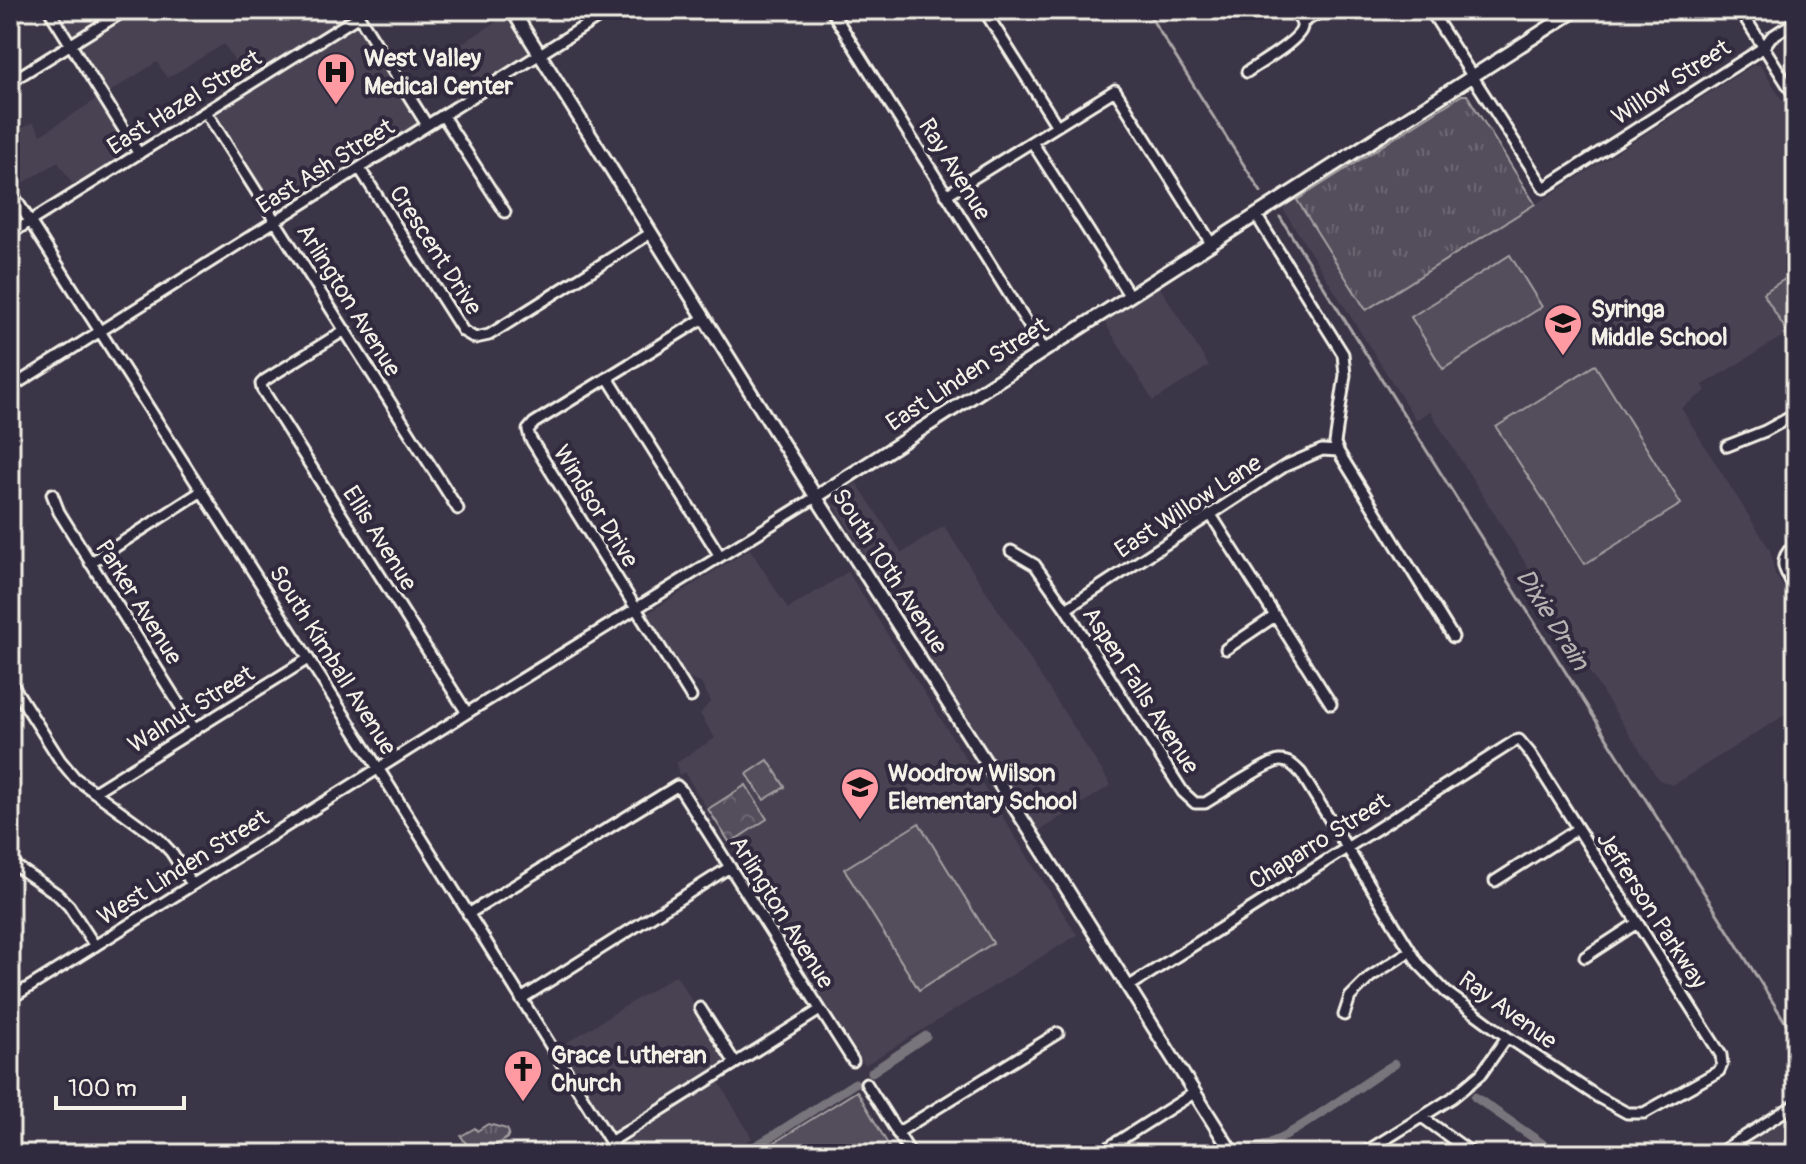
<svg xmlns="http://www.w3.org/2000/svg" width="1806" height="1164" font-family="Pangolin,sans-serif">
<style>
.built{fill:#484352}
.grass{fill:url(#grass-tufts);stroke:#a4a0a2;stroke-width:2}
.park{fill:url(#park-crowns);stroke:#a4a0a2;stroke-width:2}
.pitch{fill:#534e5c;stroke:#a4a0a2;stroke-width:2}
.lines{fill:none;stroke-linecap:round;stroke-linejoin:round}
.stream{stroke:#aaa6a7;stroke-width:3}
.canal{stroke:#78747b;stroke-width:9}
.minor-casing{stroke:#f4f1e8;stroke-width:15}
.major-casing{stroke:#f4f1e8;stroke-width:17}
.minor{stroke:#2f2a3d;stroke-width:9}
.major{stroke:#2f2a3d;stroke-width:11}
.labels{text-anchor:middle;stroke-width:8;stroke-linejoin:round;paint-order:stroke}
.poi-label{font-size:24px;font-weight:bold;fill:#f4f1e8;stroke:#2f2a3d;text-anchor:start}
.street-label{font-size:24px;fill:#f4f1e8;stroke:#2f2a3d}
.water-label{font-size:26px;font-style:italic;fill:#b6b2b2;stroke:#2f2a3d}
</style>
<defs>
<pattern id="grass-tufts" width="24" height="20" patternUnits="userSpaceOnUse" patternTransform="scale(2)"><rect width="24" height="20" fill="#534e5c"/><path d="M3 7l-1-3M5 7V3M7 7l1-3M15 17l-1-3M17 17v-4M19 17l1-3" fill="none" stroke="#6c6873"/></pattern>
<pattern id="park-crowns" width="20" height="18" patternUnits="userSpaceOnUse" patternTransform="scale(2)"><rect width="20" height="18" fill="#534e5c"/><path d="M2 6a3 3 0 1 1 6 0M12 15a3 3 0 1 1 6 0" fill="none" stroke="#6c6873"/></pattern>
</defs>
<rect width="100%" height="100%" fill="#3b3647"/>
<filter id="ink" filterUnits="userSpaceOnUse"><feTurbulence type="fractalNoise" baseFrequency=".0125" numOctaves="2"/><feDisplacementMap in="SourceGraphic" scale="16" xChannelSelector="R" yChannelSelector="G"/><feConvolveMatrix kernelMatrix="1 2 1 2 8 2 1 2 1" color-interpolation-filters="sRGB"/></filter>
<g filter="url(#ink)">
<path class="built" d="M56,10H114L72,36Z
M135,10H349L420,123L276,212L214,114L253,89L224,44L167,78L157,62L108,93L78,46Z
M506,16L530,54L479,86L455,48Z
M1753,65H1760L1796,122V328L1703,385L1706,391L1681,408L1770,550L1775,574L1796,608V708L1673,785L1659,780L1563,631L1566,628L1430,411L1416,420L1283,209L1462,95H1467L1536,204Z
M97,99L130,152L74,186L58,162L15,188L10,180V136L33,122L41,135Z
M1159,286L1209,366L1153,401L1104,321Z
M857,483L902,553L944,526L1111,785L1039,831L836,508L834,505L838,495Z
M750,549L788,609L848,572L1077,935L865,1065L741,869L743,866L684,772L679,775L676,763L715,738L700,714L711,701L701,683L689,679L648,613Z
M676,975L728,1060L712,1070L752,1138L726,1154H625L558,1048Z
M1796,1113V1154H1732Z"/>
<path class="grass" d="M1462,95H1467L1535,204L1366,310L1297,200Z
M488,1124L507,1129L509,1133L507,1138L495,1146L499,1154H460L469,1148L461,1136L475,1128L477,1131Z"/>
<path class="park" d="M746,785L767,819L730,843L708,809Z"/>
<path class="pitch" d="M1510,255L1542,307L1443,369L1411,317Z
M1796,272V327L1787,332L1763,293Z
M1595,365L1681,504L1585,564L1496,427Z
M768,760L785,787L764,800L747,774Z
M919,823L993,943L919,990L844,869Z
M857,1091L889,1146L888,1147L890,1154H770L772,1144Z"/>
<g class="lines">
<path class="stream" d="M1146,10L1261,192
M1280,217L1796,1039"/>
<path class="canal" d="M872,1072L926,1036
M1475,1097L1557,1154
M1251,1148C1276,1151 1367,1079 1395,1064
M742,1154L771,1137L855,1083"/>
<defs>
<path id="minor" d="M49,10L139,154
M355,10L427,125
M831,10L1044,350
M984,10L1057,126
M1430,10L1544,188L1764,47L1771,37L1796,21
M1740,10L1796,98
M1302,23L1323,10
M1247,72C1258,64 1301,40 1302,27C1303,21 1296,15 1293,10
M10,82L126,10
M206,112L458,509
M443,116L505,212
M1032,142L1129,295
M360,169L463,331L475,338L489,335L651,233
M10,190L378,768L618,1154
M946,195L1115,90L1211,243
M1256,215L1343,354L1345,375L1335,443L1338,451L1453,637
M10,234L359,16
M345,330L265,380L261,384L262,389L467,713
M608,378L720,556
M10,388L610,10
M1727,446L1765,431L1796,414
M52,494L59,512L195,730
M1211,515L1331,704
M1793,546C1776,562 1786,573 1796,589
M1011,551L1035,565L1066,609L1183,792L1195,803H1205C1220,794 1266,763 1279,761C1289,760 1295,767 1301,773L1418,963L1446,992L1507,1037L1598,1097L1627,1113H1644L1719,1071L1722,1064L1721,1055L1530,753L1519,740L1515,741L1128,987
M90,563L202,491
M1066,609L1285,466L1322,450L1338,451
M1226,649L1275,616
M10,681L60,760L75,778L159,839L171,852L192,884
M691,697L530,438L528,430L534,423L704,318
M94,792L308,659
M10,862L57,894L69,906L95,946
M1495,881L1577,829
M468,914L677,786L681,790L853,1061
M1585,957L1637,923
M10,999L467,713L816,497
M521,999L730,867
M700,1008L735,1063
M1344,1015L1350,997L1370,977L1410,951
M866,1083L911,1154
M1422,1117L1473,1154
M897,1133L1058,1033
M610,1142L820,1010
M765,1153V1154
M1098,1154L1194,1093
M1362,1154L1452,1098L1481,1074L1507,1037
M1717,1154L1796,1104"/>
<path id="major" d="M512,10L816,497L1058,875L1233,1154
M816,497L1576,10"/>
</defs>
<use href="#minor" class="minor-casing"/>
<use href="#major" class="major-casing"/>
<use href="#minor" class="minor"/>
<use href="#major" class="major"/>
</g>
</g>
<defs>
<symbol id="hospital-pin" viewBox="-11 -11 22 30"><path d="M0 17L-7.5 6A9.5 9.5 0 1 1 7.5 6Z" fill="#ff9aa2" stroke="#2f2a3d"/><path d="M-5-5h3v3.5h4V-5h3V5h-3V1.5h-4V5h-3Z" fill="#111"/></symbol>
<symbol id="school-pin" viewBox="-11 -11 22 30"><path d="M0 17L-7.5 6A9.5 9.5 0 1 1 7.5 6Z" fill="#ff9aa2" stroke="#2f2a3d"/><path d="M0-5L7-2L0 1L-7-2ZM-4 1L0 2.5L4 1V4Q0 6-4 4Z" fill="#111"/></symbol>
<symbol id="church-pin" viewBox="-11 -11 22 30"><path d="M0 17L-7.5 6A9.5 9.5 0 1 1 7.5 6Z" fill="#ff9aa2" stroke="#2f2a3d"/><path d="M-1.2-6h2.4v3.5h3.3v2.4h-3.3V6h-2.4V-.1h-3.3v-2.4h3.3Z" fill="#111"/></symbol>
</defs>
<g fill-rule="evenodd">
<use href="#hospital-pin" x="314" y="50" width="44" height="60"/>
<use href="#school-pin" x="1541" y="301" width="44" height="60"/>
<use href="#school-pin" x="838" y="765" width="44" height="60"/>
<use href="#church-pin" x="501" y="1047" width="44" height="60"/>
</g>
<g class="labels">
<g class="poi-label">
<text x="364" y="66">West Valley<tspan x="364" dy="28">Medical Center</tspan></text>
<text x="1591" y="317">Syringa<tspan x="1591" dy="28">Middle School</tspan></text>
<text x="888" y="781">Woodrow Wilson<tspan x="888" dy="28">Elementary School</tspan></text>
<text x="551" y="1063">Grace Lutheran<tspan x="551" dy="28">Church</tspan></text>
</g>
<g class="street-label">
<text transform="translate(1671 82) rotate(-33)" y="8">Willow Street</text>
<text transform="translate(184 102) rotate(-32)" y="8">East Hazel Street</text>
<text transform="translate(325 166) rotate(-32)" y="8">East Ash Street</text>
<text transform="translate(955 169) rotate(58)" y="8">Ray Avenue</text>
<text transform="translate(436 250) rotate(57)" y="8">Crescent Drive</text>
<text transform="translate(349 300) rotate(58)" y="8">Arlington Avenue</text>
<text transform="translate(967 374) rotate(-33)" y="8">East Linden Street</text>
<text transform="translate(596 506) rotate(58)" y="8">Windsor Drive</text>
<text transform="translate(1188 506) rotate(-33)" y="8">East Willow Lane</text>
<text transform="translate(380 538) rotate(58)" y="8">Ellis Avenue</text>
<text transform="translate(890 571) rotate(57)" y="8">South 10th Avenue</text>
<text transform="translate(139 602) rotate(58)" y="8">Parker Avenue</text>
<text transform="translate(333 660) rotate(58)" y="8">South Kimball Avenue</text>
<text transform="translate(1141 690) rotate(57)" y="8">Aspen Falls Avenue</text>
<text transform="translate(191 709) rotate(-32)" y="8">Walnut Street</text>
<text transform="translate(1319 841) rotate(-32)" y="8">Chaparro Street</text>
<text transform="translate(183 867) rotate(-32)" y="8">West Linden Street</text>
<text transform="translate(1652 910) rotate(57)" y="8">Jefferson Parkway</text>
<text transform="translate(782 912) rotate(58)" y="8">Arlington Avenue</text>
<text transform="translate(1508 1010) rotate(36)" y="8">Ray Avenue</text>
</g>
<g class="water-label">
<text transform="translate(1553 619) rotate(58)" y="9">Dixie Drain</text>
</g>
</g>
<rect width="1806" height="1164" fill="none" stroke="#2f2a3d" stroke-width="40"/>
<rect x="20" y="20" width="1766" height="1124" fill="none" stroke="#f4f1e8" stroke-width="3" filter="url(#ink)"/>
<path d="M56 1096v12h128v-12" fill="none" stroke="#f4f1e8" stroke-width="4"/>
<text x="68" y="1096" font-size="24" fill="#f4f1e8" stroke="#2f2a3d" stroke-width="6" paint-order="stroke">100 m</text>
</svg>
